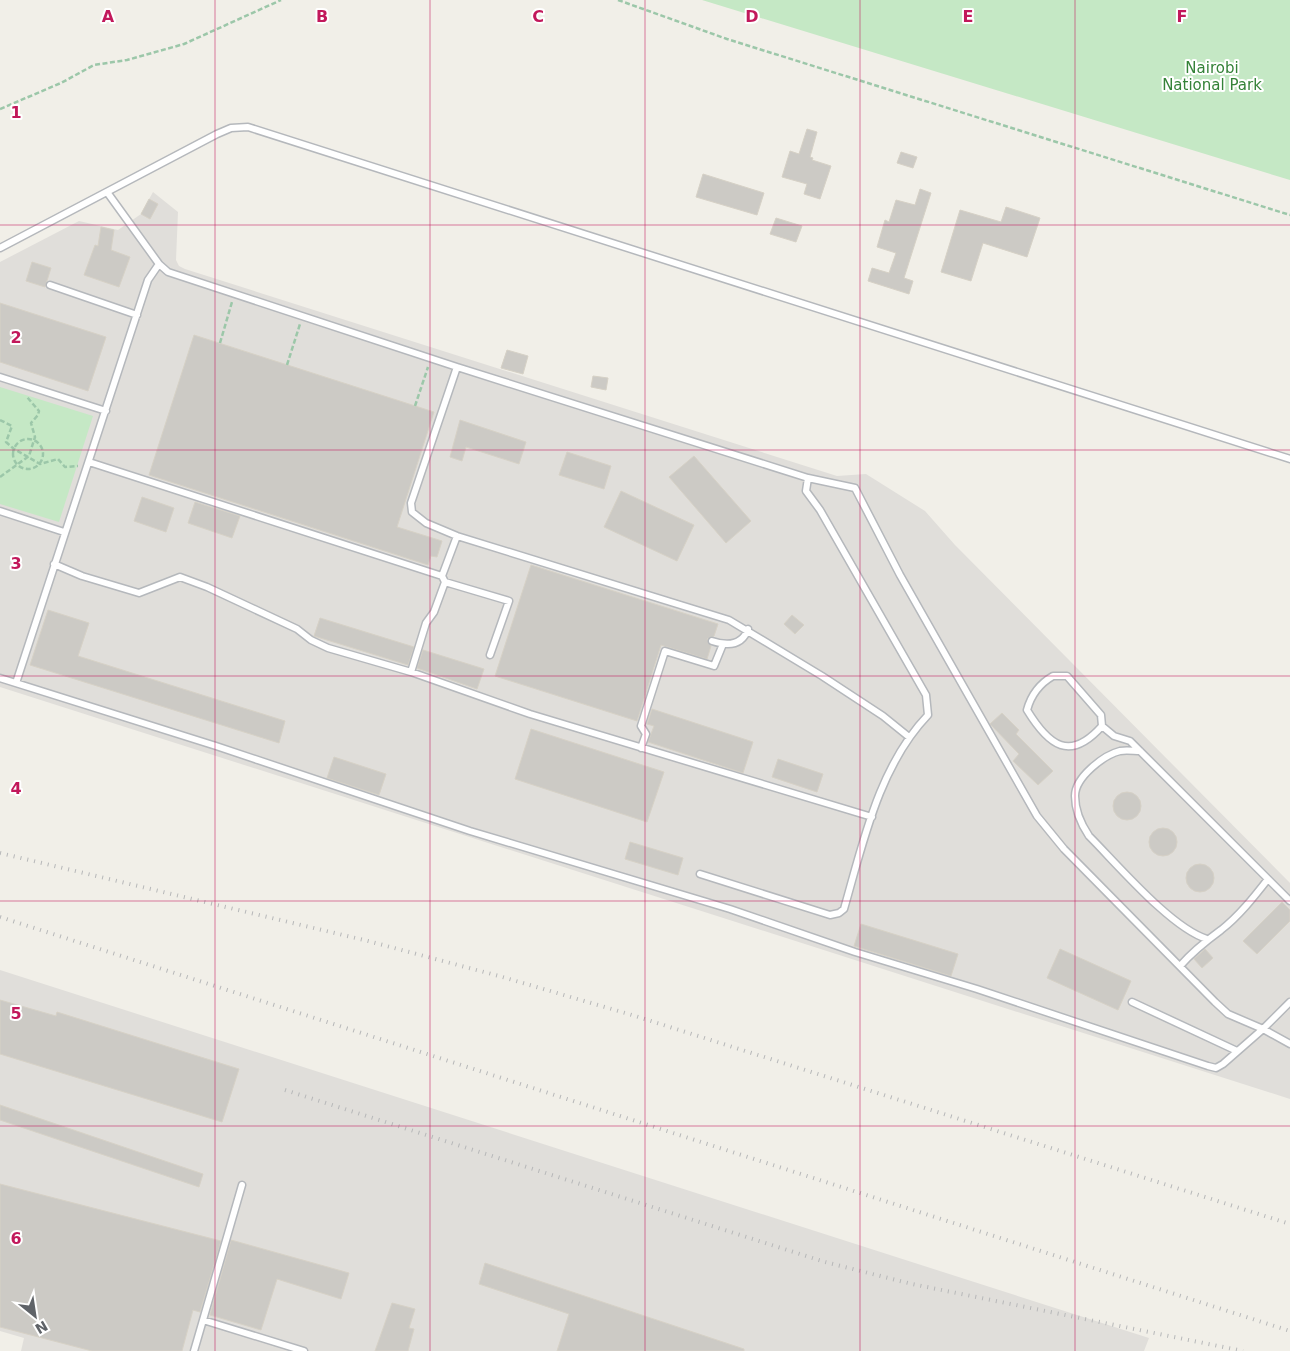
<svg xmlns="http://www.w3.org/2000/svg" width="1290" height="1351" font-family="'DejaVu Sans',sans-serif">
<style>
.industrial{fill:#e0deda}
.green{fill:#c5e8c5}
.building{fill:#cccac5;stroke:#d6d1c6}
.lines{fill:none;stroke-linecap:round;stroke-linejoin:round}
.lane-casing{stroke:#b5b8bc;stroke-width:9}
.path{stroke:#9cc7a9;stroke-width:2.5;stroke-dasharray:5 2.5;stroke-linecap:butt}
.lane{stroke:#fff;stroke-width:6}
.rail{stroke:#b6b7b8;stroke-width:4;stroke-dasharray:1 6;stroke-linecap:butt}
.grid{fill:none;stroke:#c2185b;stroke-width:1;stroke-opacity:0.55}
.labels{text-anchor:middle;stroke-width:4;stroke-linejoin:round;paint-order:stroke}
.park-label{font-size:15px;fill:#348238;stroke:#fff}
.grid-label{font-size:16px;text-anchor:middle;font-weight:bold;fill:#c2185b;stroke:#fff;stroke-width:4;stroke-linejoin:round;paint-order:stroke}
</style>
<rect width="100%" height="100%" fill="#f1efe8"/>
<path class="industrial" d="M153,192L178,212L176,260L179,266L185,269L837,476L866,474L925,511L955,545L1290,883V1099L0,687V262L79,221L118,230L141,214Z
M0,970L1149,1338L1144,1351H21L24,1338L0,1331Z"/>
<path class="green" d="M702,0H1290V180Z
M0,387L93,416L59,522L0,504Z"/>
<path class="building" d="M807,129L817,132L810,157L813,158L812,160L831,166L820,199L804,194L807,184L782,177L790,151L799,154Z
M901,152L917,157L913,168L897,163Z
M703,174L764,193L757,215L696,197Z
M920,189L931,193L904,278L913,281L909,294L868,281L872,268L889,273L896,253L877,247L885,220L889,222L896,200L915,205Z
M149,199L158,204L150,219L141,214Z
M1006,207L1040,218L1027,257L983,243L971,281L941,272L960,210L1001,222Z
M776,218L802,226L796,242L770,234Z
M101,227L114,230L111,250L130,257L119,287L84,275L95,245L98,246Z
M32,262L51,268L45,287L26,281Z
M0,303L106,337L88,391L0,362Z
M194,335L434,412L397,527L442,541L437,557L431,556L428,565L149,475Z
M507,350L528,356L523,374L501,368Z
M593,376L608,378L606,390L591,387Z
M460,420L526,442L519,464L466,447L462,461L450,457Z
M567,452L611,466L604,489L559,475Z
M694,456L751,521L726,543L669,477Z
M621,491L694,525L677,561L604,527Z
M142,497L174,508L166,532L134,521Z
M195,502L240,516L232,538L188,523Z
M531,565L718,624L714,636L707,639L711,646L707,659L661,645L637,721L495,676Z
M48,610L89,623L78,656L285,721L279,743L30,665Z
M792,615L804,625L795,634L784,624Z
M320,618L414,647L408,665L314,636Z
M423,650L484,669L477,689L417,668Z
M652,709L753,742L743,773L648,742L654,726L647,724Z
M1002,713L1019,730L1016,734L1053,771L1038,785L1013,761L1019,754L990,724Z
M531,729L664,772L647,822L515,779Z
M334,757L386,774L379,795L327,778Z
M778,759L823,774L817,792L772,777Z
M1113 806a14 14 0 1 1 28 0a14 14 0 1 1-28 0Z
M1149 842a14 14 0 1 1 28 0a14 14 0 1 1-28 0Z
M630,842L683,858L678,875L625,859Z
M1186 878a14 14 0 1 1 28 0a14 14 0 1 1-28 0Z
M1282,902L1290,910V921L1257,954L1243,941Z
M861,924L958,954L951,976L854,946Z
M1060,949L1131,981L1118,1010L1047,978Z
M1205,949L1213,958L1202,968L1194,959Z
M0,1000L56,1016L57,1012L239,1069L222,1122L0,1054Z
M0,1105L203,1174L199,1187L0,1120Z
M0,1184L221,1241L200,1312L193,1310L182,1351H92L0,1327Z
M231,1240L349,1273L341,1299L277,1279L261,1330L210,1315Z
M485,1263L744,1349V1351H557L569,1314L479,1284Z
M392,1303L415,1309L409,1328L414,1329L408,1351H375Z"/>
<g class="lines">
<defs>
<path id="lane" d="M0,248L217,134L231,128L248,127L1290,459
M50,285L137,315
M457,367L411,503L412,512L426,523L457,536L729,620L822,676L883,716L909,737
M0,377L106,411
M89,462L442,576
M0,511L64,532
M54,564L82,576L139,593L180,577L207,587L297,629L311,640L328,648L411,672L530,714L872,817
M445,582L509,601L490,655
M712,641C727,646 742,646 748,629
M411,672L426,623L434,612L445,582L442,576L457,536
M1053,676H1067L1101,715L1102,726C1070,762 1049,746 1027,710C1031,695 1039,684 1053,676Z
M0,678L216,746L470,831L730,909L855,952L977,989L1208,1066L1216,1068L1223,1064L1263,1029L1228,1014L1215,1002L1064,849L1037,816L900,575L855,488L808,478L457,367L168,272L159,264
M16,683L148,280L159,264L107,192
M1102,726L1114,736L1130,741L1290,901
M641,748L646,734L641,726L665,651L714,666L723,644
M1140,751C1134,751 1126,750 1120,751C1104,755 1075,777 1075,796C1075,810 1081,824 1089,836C1117,864 1171,928 1207,939
M700,874L830,915L839,913L844,909C863,843 879,766 928,715L926,695L820,510L806,491L808,478
M1180,966C1193,951 1206,941 1221,930C1239,916 1254,897 1268,879
M1132,1002L1237,1051
M1290,1002L1263,1029L1290,1044
M203,1320L242,1185
M194,1351L203,1320L304,1351"/>
</defs>
<use href="#lane" class="lane-casing"/>
<path class="path" d="M618,0L727,39L1290,215
M0,109L61,83L94,65L127,60L184,44L281,0
M220,343L232,302
M287,365L300,324
M415,406L428,367
M0,420L12,426L6,442L14,449L40,464L58,459L65,467L78,466
M13 454a15 15 0 1 1 30 0a15 15 0 1 1-30 0Z
M0,477L29,456L35,437L31,423L38,415L39,411L27,397"/>
<use href="#lane" class="lane"/>
<path class="rail" d="M0,853L368,941L499,976L632,1015L1290,1224
M0,917L1290,1331
M285,1090L825,1262L912,1284L1243,1351"/>
</g>
<path class="grid" d="M215,0V1351M430,0V1351M645,0V1351M860,0V1351M1075,0V1351M0,225H1290M0,450H1290M0,676H1290M0,901H1290M0,1126H1290"/>
<g class="labels">
<g class="park-label">
<text x="1212" y="73">Nairobi<tspan x="1212" dy="17">National Park</tspan></text>
</g>
</g>
<g class="grid-label">
<text x="108" y="22">A</text>
<text x="322" y="22">B</text>
<text x="538" y="22">C</text>
<text x="752" y="22">D</text>
<text x="968" y="22">E</text>
<text x="1182" y="22">F</text>
<text x="16" y="118">1</text>
<text x="16" y="343">2</text>
<text x="16" y="569">3</text>
<text x="16" y="794">4</text>
<text x="16" y="1019">5</text>
<text x="16" y="1244">6</text>
</g>
<g transform="translate(35 1316) rotate(150)" stroke="#ffffff" stroke-width="4" paint-order="stroke">
<path d="M0-4L9 19L0 12L-9 19Z" fill="#5f6368"/>
<text y="-8" font-size="14" font-weight="bold" text-anchor="middle" fill="#5f6368">N</text>
</g>
</svg>
